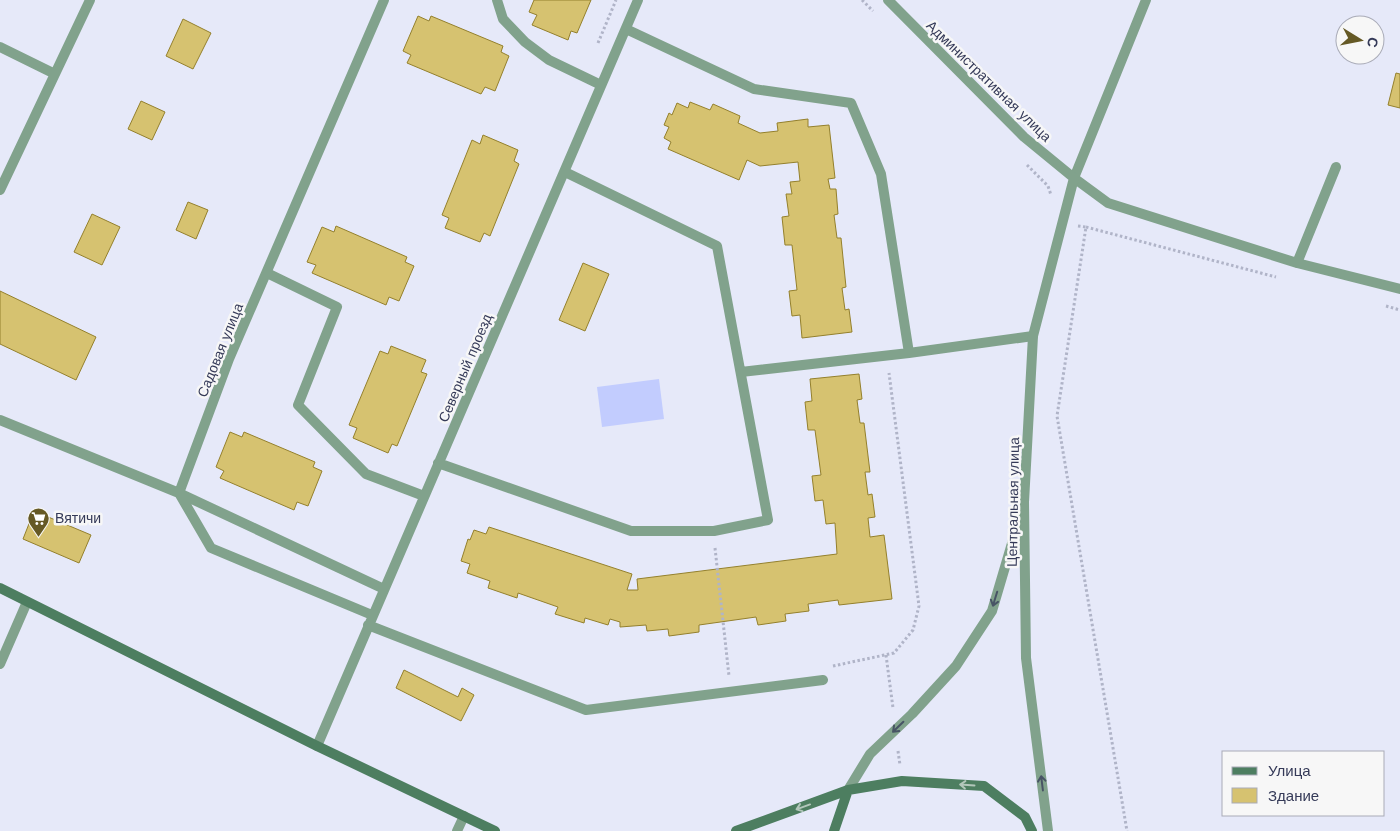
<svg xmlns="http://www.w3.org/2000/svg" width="1400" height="831" font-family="'Work Sans',sans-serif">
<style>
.green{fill:#c2ccfe}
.building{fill:#d6c270;stroke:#94802c}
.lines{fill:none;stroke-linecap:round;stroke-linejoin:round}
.path{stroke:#b0b4c8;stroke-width:3;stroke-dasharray:2.5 2.5;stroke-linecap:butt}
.service{stroke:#81a28c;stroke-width:10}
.minor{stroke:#81a28c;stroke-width:10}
.secondary{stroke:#4d7e60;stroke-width:10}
.oneway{stroke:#485465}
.oneway2{stroke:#b3c7bb}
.labels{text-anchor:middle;stroke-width:5;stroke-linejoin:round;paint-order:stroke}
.street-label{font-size:14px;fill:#353a58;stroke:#f7f7f7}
.poi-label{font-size:14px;fill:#353a58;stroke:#f7f7f7;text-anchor:start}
</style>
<rect width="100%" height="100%" fill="#e6e9f9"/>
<path class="green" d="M659,379L664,419L602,427L597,387Z"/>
<path class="building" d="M534,0H591L577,33L571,31L568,40L532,25L537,15L529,12Z
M418,16L429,21L431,16L503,46L501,52L509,56L495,91L485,87L481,94L407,63L411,55L403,51Z
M183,19L211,33L193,69L166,56Z
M1396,73L1400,74V108L1388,105Z
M141,101L165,112L152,140L128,129Z
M690,102L710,110L713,104L740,116L738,123L760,133L778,131L777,123L808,119V127L829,125L835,178L828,179L830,189H836L838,214L834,215L837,238H841L846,287L842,288L845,310L849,309L852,332L802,338L800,315L792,316L789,291L797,290L792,245H785L782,217L789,216L786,194H792L790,182L800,181L798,162L760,166L747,160L739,180L668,149L671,142L664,138L669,127L664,125L669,113L672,115L677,103L688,108Z
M483,135L518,150L514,161L519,164L490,236L484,233L480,242L445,228L449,218L442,215L472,140L480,144Z
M188,202L208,210L196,239L176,230Z
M92,214L120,227L102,265L74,252Z
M336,226L407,257L405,262L414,266L399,301L389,297L386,305L312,273L316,265L307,262L322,227L334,232Z
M583,263L609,274L585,331L559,320Z
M0,291L96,337L76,380L0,344Z
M391,346L426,360L421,372L427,374L397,446L392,444L388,453L353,438L357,428L349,425L380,351L388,354Z
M859,374L862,399L857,400L860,423H864L870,472H865L868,495L872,494L875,517L868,518L870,537L884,535L892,599L839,605L838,600L808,604L809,611L785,614L786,621L758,625L756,617L699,625V632L669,636L668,629L647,631L646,625L620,627V622L610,619L608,625L585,618L584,623L555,614L558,607L518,593L517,598L488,588L490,581L467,573L470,564L461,561L468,539L470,540L474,530L486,534L489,527L632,574L627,590H638L637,579L837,554L835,523L826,524L823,500L815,501L812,476L821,475L815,430H808L805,402L812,401L810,379Z
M230,432L242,437L244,432L315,462L313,467L322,471L308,506L297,502L294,510L220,478L224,471L216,467Z
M34,511L91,535L79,563L23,539Z
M404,670L458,697L462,688L474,695L461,721L396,688Z"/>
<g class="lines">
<path class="path" d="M862,0L873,11
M598,43L616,0
M1027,165L1048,186L1051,195
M1078,226L1086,227L1057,416L1127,831
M1086,227L1276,277
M1386,306L1400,310
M715,548L729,676
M886,655L893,708
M833,666L894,653L913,630L919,606L889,373
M898,751L900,765"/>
<path class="service" d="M497,0L503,19L525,42L549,60L601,85
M1146,0L1074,178L1108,203L1297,263L1400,289
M626,29L754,89L851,103L881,174L909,353
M0,47L55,74
M0,190L90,0
M1297,263L1336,167
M267,273L337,307L298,405L366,474L424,496
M741,372L909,353L1033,336
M0,420L179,493L384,589
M438,463L631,531H714L768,520L717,246L565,172
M372,615L211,548L179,493L229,359L384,0
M368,625L586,710L823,680
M0,664L27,602
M317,746L638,0"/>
<path class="minor" d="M888,0L1024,137L1074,178L1033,336L1024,502L1026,658L1048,831
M848,790L870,754L912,714L956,666L992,611L1021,513
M457,831L464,816"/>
<path class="secondary" d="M0,588L317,746L495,831
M736,831L848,790L902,781L984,786L1025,817L1032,831
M834,831L848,790"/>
</g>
<defs><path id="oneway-shaft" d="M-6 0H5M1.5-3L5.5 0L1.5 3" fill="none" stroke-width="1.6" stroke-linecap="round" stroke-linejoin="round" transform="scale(1.25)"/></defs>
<g class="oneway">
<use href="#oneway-shaft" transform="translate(995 599) rotate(107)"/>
<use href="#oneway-shaft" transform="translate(898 727) rotate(136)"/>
<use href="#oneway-shaft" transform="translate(1042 783) rotate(-97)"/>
</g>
<g class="oneway2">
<use href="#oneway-shaft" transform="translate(967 785) rotate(-176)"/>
<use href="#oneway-shaft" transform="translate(803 807) rotate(160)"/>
</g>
<defs>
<symbol id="supermarket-pin" viewBox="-11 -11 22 30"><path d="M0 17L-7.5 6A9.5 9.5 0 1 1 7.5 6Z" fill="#655925" stroke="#f7f7f7"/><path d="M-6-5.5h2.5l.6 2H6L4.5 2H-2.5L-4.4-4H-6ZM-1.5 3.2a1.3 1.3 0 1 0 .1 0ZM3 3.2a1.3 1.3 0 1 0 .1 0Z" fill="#fff"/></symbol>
</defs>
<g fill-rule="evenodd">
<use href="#supermarket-pin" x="26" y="506" width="25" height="34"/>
</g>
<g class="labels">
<g class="street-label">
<text transform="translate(989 81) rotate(44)" y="5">Административная улица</text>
<text transform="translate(220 350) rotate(-68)" y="5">Садовая улица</text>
<text transform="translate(465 368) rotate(-67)" y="5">Северный проезд</text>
<text transform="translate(1013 502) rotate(-89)" y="5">Центральная улица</text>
</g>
<g class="poi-label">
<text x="55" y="523">Вятичи</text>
</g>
</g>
<rect x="1222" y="751" width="162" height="65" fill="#f7f7f7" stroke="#a9abb7"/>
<rect x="1232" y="767" width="25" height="8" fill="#4d7e60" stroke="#a9abb7"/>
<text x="1268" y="776" font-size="15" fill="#353a58">Улица</text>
<rect x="1232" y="788" width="25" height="15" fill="#d6c270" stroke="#a9abb7"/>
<text x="1268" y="801" font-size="15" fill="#353a58">Здание</text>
<g transform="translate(1360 40) rotate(100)"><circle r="24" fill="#f7f7f7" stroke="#a9abb7"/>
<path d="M0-4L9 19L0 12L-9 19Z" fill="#655925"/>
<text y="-8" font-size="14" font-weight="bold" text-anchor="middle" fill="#353a58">С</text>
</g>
</svg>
